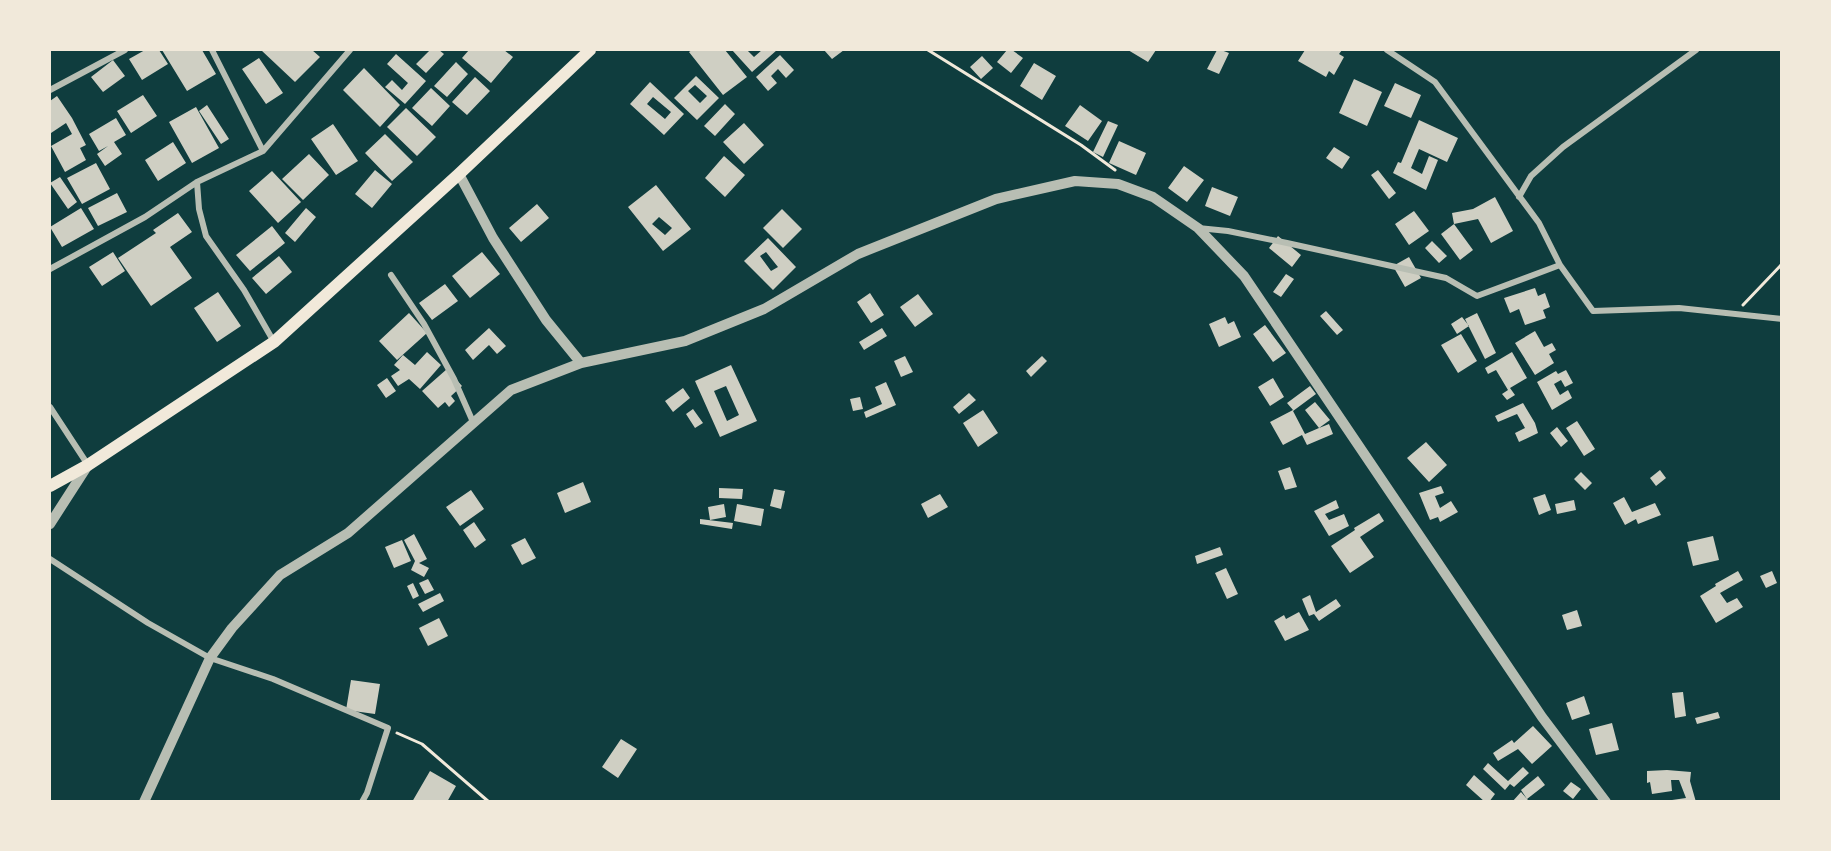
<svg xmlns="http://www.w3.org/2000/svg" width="1831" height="851" font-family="'PT Sans Narrow',sans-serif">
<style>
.building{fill:#cfcfc3;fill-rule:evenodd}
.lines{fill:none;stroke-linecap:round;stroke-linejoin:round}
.path{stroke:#f1e9da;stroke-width:3}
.minor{stroke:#b8beb3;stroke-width:6}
.tertiary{stroke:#b8beb3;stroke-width:10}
.secondary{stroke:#f1e9da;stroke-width:12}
</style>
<rect width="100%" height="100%" fill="#0f3d3e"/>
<path class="building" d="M145,50H159L168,64L142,80L129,59Z
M162,50H202L216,74L187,91Z
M261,50H312L320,57L295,82Z
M430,50H439L444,54L426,73L416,64Z
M469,50H504L513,57L491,83L462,58Z
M692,50H725L747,77L723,95L689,52Z
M732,50H747L754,57L762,50H777L752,72Z
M824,50H844L832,59Z
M1007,50H1012L1023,58L1011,73L997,62Z
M1128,50H1156L1148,62Z
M1217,50H1221L1229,53L1219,74L1207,69Z
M1305,50H1342L1339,54L1344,57L1334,75L1329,71L1326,77L1298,61Z
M396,54L426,81L405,104L385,87L392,80L402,90L408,83L387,64Z
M780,55L794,70L786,78L778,69L771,76L777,83L768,91L756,77Z
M982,56L993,68L981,79L970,67Z
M259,58L283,93L266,104L242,69Z
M113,60L125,76L103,92L91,77Z
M456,62L468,74L447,97L434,86Z
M1034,63L1056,76L1042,100L1020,86Z
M364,68L400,105L380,127L343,90Z
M696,76L719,98L697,120L674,98ZM695,85L707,96L700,103L688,91Z
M475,77L490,91L467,115L452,102Z
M1354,79L1382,92L1367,126L1339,113Z
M650,82L684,114L664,135L630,104ZM653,97L671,112L665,119L647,104Z
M1395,83L1421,95L1411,118L1384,106Z
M431,88L450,106L432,126L412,108Z
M143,95L157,116L131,133L117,111Z
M57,96L72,118L86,145L80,148L86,160L65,172L51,146L72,134L66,123L51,133L50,132V101Z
M725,104L735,114L715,136L704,126Z
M207,105L229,139L221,144L199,111Z
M1080,105L1102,121L1088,141L1065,126Z
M196,107L219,148L192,163L169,122Z
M406,108L436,137L417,156L387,127Z
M116,118L126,135L114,142L122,154L105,166L97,154L108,146L99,151L89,134Z
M1419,120L1458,138L1447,162L1419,149L1411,168L1422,174L1429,156L1438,160L1426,190L1393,173L1398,162L1401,163Z
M1108,121L1118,125L1103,157L1093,152Z
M744,123L764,145L744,164L723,142Z
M333,124L358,161L336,175L311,139Z
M385,134L413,162L392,181L365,153Z
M1119,141L1146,153L1136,175L1109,163Z
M173,142L186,163L158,181L145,160Z
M1334,147L1350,157L1342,169L1326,158Z
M309,154L329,175L303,200L282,179Z
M724,156L745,175L725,197L705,178Z
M96,163L110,189L82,204L67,178Z
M1184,166L1204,180L1187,202L1168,188Z
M375,170L392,184L372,208L355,194Z
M1378,170L1396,193L1389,199L1371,175Z
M272,171L301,202L278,223L249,191Z
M60,177L77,202L68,209L50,183Z
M656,185L691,229L663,251L628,207ZM659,217L672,228L665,235L652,224Z
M1212,187L1238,197L1230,216L1205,206Z
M117,193L127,212L98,226L88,208Z
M1495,197L1513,231L1491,243L1478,219L1454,224L1452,213L1473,209Z
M537,204L549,218L521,242L509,228Z
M81,208L94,229L62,247L50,227Z
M306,208L316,217L295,242L285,233Z
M782,209L802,229L783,248L763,228Z
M1414,211L1429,231L1409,245L1395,224Z
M178,213L192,232L170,247L192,278L151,306L118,258L156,233L153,230Z
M1454,224L1473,250L1460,260L1441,234Z
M272,226L285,243L250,271L236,255Z
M1278,236L1301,255L1292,267L1269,248Z
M768,238L796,267L773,290L744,261ZM766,252L778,267L771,271L760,256Z
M1432,241L1447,256L1439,263L1425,248Z
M113,252L125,271L102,286L89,267Z
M482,252L500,274L470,298L452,276Z
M279,256L292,272L266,294L252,278Z
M1409,257L1421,278L1405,287L1393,266Z
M1286,274L1294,279L1281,297L1273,292Z
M445,284L458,301L432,320L419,303Z
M1535,288L1538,296L1545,293L1550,307L1543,310L1546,318L1525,325L1519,309L1510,313L1504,298Z
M218,292L241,326L217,342L194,308Z
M870,293L884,315L871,323L857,302Z
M918,294L933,314L915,327L900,307Z
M1326,311L1343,330L1337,335L1320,316Z
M409,313L427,333L397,360L379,341Z
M1477,313L1496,353L1485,359L1465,319Z
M1225,317L1228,324L1234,321L1241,337L1219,347L1209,324Z
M1462,317L1469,326L1457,334L1451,324Z
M1265,325L1286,353L1273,362L1253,334Z
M489,328L506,346L497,354L489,345L473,360L465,350Z
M882,328L887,336L864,350L859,342Z
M1535,331L1544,347L1552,343L1556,350L1549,354L1554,363L1535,375L1515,343Z
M1461,334L1477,361L1458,373L1441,345Z
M427,352L441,365L420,389L409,379L398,386L391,376L400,370L394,365L403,355L415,365Z
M1512,352L1527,378L1510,388L1515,395L1507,400L1502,394L1508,390L1496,370L1488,374L1485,368Z
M905,356L913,372L901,377L894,361Z
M1042,356L1047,361L1031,377L1026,371Z
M731,365L757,421L720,437L695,381ZM726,386L739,415L727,421L714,391Z
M447,369L462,386L451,396L455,401L449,407L445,402L438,408L422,391Z
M1566,370L1573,383L1565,387L1561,380L1554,384L1560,395L1568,390L1572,398L1552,410L1537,382L1556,371L1558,374Z
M387,378L396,391L386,398L377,385Z
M1273,378L1284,397L1270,406L1258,387Z
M886,382L896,405L866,418L864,412L882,404L875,387Z
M1310,386L1316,394L1293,411L1305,434L1319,428L1305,410L1315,402L1330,420L1319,428L1329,424L1333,434L1307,445L1302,435L1283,445L1270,422L1293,410L1287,403Z
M683,388L690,398L673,412L665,401Z
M969,393L976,400L959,414L953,407Z
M860,397L863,409L853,411L850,399Z
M1523,403L1535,423L1538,433L1519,442L1515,433L1525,428L1517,414L1498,422L1495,416Z
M693,409L703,423L695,428L686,414Z
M983,410L998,433L978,447L963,423Z
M1577,421L1595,449L1584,456L1566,428Z
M1557,427L1568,441L1561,447L1550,433Z
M1426,442L1447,465L1429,482L1407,458Z
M1290,467L1297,487L1285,490L1278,471Z
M1660,470L1666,478L1656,486L1650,478Z
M1581,472L1592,483L1585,490L1574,479Z
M583,482L591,502L565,513L557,493Z
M1441,486L1444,493L1435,496L1440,508L1451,501L1458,512L1440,522L1438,517L1430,520L1419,493Z
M719,488L743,489L742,499L719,498Z
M774,489L785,491L781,509L770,506Z
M471,490L484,509L460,526L446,507Z
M940,494L948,507L928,518L921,504Z
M1545,494L1551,510L1539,515L1533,498Z
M1624,497L1632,512L1655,503L1661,515L1638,524L1636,519L1625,525L1613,503Z
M1336,500L1339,508L1325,514L1329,520L1344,514L1349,526L1329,536L1314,511Z
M1574,500L1576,510L1557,514L1555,504Z
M724,504L726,517L710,520L708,507Z
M737,504L764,509L761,526L734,521Z
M1379,513L1384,521L1360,537L1374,557L1350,573L1331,546L1355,530L1354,528Z
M700,519L733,523L732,529L700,524Z
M474,522L486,540L475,548L463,530Z
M414,534L427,559L419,563L429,568L424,577L411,570L415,561L404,540Z
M1713,536L1719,560L1693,566L1687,542Z
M525,538L536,558L522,565L511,545Z
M402,540L411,561L394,568L385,547Z
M1220,547L1223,555L1197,564L1195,556Z
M1226,568L1238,594L1227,599L1215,573Z
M1738,571L1743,580L1720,593L1727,603L1737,598L1743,607L1716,623L1700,596L1716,586L1715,584Z
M1772,571L1777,583L1766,588L1760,576Z
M428,579L434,590L425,594L419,583Z
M413,583L419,596L413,599L407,586Z
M440,593L444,601L423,612L418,604Z
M1310,595L1316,612L1336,599L1341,606L1319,621L1314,614L1309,616L1302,599Z
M1577,610L1582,626L1567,630L1562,615Z
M1299,612L1309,630L1285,641L1274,621L1284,615L1286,619Z
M439,618L448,636L428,646L419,628Z
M351,680L380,684L375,714L346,710Z
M1683,692L1686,716L1675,718L1672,693Z
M1584,696L1590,714L1572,720L1566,703Z
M1718,712L1720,718L1697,724L1695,718Z
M1612,723L1619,750L1596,755L1589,729Z
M1533,726L1552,746L1532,764L1518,749L1498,761L1493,753L1512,740L1514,743Z
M621,739L637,749L618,778L602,767Z
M1488,763L1508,781L1523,767L1529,773L1514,787L1510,784L1505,790L1483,769Z
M1667,770L1691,772L1690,781L1696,802H1672V800L1686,798L1679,780H1671L1672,791L1652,794L1650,782L1647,783V771Z
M430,771L456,786L447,802H412Z
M1474,775L1495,794L1489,802H1485L1466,785Z
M1538,776L1545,785L1527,799L1530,802H1512L1521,792L1527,799L1521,790Z
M1571,782L1581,789L1573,799L1563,791Z"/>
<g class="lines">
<path class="path" d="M928,50L1081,145L1115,170
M1743,305L1782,264
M397,733L422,744L489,802"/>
<path class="minor" d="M212,50L263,151
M1387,50L1435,82L1539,223L1560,265
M50,90L125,50
M197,182L199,209L206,236L244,290L274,342
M1519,197L1531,176L1563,147L1696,50
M1198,228L1228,231L1287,243L1446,278L1477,296L1560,265L1593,311L1679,308L1782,319
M50,269L145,217L197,182L263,151L350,50
M391,275L424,324L454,379L473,422
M50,407L88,465
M50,559L148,623L210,658L273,679L388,728L367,793L362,802"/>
<path class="tertiary" d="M459,174L493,238L546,320L581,363
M50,524L88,465
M144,802L210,658L232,628L280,575L348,533L511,390L581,363L685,341L764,309L858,254L996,199L1075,181L1118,184L1153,197L1198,228L1244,276L1542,717L1606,802"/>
<path class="secondary" d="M50,486L88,465L274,342L459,174L590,50"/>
</g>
<rect width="1831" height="851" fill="none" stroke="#f1e9da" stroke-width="102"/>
</svg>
